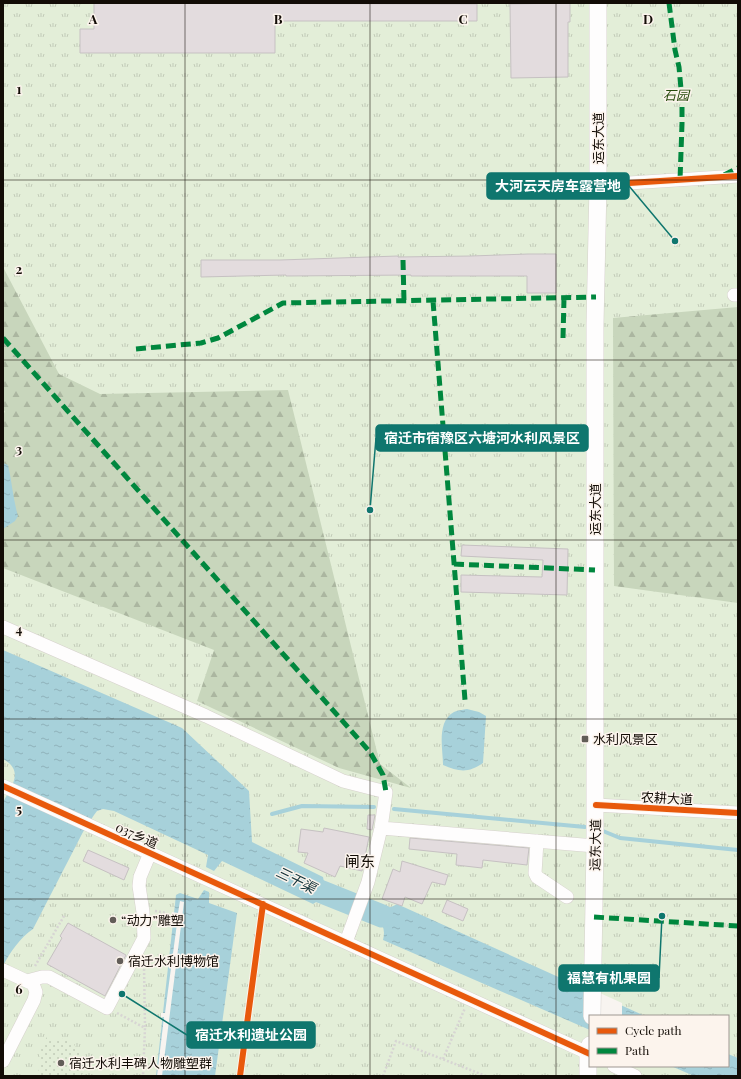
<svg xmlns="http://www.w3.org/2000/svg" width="741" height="1079" font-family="'Playfair Display','Noto Sans SC',serif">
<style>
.grass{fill:url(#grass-tufts);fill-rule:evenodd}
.forest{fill:url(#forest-firs)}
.garden{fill:url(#garden-dots)}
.water{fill:url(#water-ripples)}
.pier{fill:#f8f4f0}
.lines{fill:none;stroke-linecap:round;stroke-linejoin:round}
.stream{stroke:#a7d1da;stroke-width:4}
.river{stroke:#a7d1da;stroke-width:23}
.building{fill:#e3dcde;stroke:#c6c1c2}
.minor-casing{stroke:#d6d1cc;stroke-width:14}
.major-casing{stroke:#d6d1cc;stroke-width:18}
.path{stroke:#d7d5d3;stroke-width:2.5;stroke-dasharray:2 2;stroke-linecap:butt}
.minor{stroke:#fefdfd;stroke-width:13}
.major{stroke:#fefdfd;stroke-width:17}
.quiet{stroke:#00873e;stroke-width:5;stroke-dasharray:10 5;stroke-linecap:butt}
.cycleway-casing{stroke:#fcf4ed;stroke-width:8}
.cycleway{stroke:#e8590c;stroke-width:6}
.grid{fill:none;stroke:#120c06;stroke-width:1;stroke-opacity:0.55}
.poi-dot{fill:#625d58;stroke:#fcf4ed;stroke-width:1.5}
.labels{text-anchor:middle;stroke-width:3;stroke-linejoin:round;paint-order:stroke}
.park-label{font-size:13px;font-style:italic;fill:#264a0c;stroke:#fcf4ed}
.street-label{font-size:13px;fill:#120c06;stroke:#fcf4ed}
.poi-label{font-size:13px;fill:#120c06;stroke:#fcf4ed;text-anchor:start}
.water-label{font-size:14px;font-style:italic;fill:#123239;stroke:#fcf4ed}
.quarter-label{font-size:15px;fill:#120c06;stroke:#fcf4ed}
.grid-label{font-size:13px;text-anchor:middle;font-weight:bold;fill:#120c06;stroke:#fcf4ed;stroke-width:3;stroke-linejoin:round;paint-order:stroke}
.leader{fill:none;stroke:#0f766e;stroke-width:1.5}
.callout-dot{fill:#0f766e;stroke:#fcf4ed;stroke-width:1.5}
.callout{fill:#0f766e;stroke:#0f766e;stroke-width:1.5}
.callout-label{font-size:14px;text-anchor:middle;font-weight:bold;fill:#fff}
</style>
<defs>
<pattern id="grass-tufts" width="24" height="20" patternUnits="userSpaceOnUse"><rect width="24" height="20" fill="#e3eed8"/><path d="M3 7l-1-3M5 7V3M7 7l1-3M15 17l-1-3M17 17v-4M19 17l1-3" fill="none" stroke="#c2cbb8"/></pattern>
<pattern id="forest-firs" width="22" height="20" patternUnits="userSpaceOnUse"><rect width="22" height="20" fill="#c8d6bc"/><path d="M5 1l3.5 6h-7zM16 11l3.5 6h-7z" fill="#abb6a0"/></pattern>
<pattern id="garden-dots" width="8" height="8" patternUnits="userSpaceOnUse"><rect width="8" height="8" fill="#e3eed8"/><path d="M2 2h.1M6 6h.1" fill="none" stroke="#c2cbb8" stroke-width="1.8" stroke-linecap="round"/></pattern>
<pattern id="water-ripples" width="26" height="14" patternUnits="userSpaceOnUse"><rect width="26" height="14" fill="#a7d1da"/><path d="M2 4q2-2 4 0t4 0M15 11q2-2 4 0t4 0" fill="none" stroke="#8fb2ba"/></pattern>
</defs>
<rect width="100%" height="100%" fill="#f8f4f0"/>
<path class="grass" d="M3,3H738V1076H3ZM590,1016H728V1066H590Z"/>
<path class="forest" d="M3,267L59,374L100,394L288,390L380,764L411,788L339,768L197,701L214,650L3,568V416L5,411L3,410Z
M738,307V603L614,586L613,318Z"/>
<path class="garden" d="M48,1035L51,1041C81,1033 69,1049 86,1060C87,1067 85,1070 81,1076H36L41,1065L39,1051Z"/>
<path class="water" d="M3,463L8,465C12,482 13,499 18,516L15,521L3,529Z
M3,650L182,728L249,791L252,842L323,877L325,887L331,893L329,899H321L313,904L222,861L214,871L206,867L208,855L114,811L103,809L97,811L94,815L83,832L33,929C20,938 10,952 3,966V802C11,787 25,771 3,759Z
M467,709L479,712L486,716L483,763C469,773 459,772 443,765C443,749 436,722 454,712C458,710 463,710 467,709Z
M204,890L209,892V903L237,913L215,1076H156L176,895L180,893L198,899Z
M368,903C380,907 386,911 397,904L645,1016H590V1030L383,940C387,923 378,919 364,913Z
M728,1054L738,1058V1076H694L671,1066H728Z"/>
<path class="pier" d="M180,901L184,902L162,1076H157L164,1017H161V1013H165L178,916L172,915V912L178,913Z
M591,989L622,1003V1016H591Z"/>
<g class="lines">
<path class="stream" d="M394,809L585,827
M272,814L302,806L374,807
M603,831L620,838L738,850"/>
<path class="river" d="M302,883L317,890L382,916"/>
</g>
<path class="building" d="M94,3L477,4V21H278V22H275V53H80V29H94Z
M570,3V22H568V77L511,78L510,4Z
M528,254H556V293H527V276H411V275L286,276V275L201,277V260H280L398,256V257L471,256Z
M462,545L568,549L567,595L461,592V575L542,577L543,560L461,556Z
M368,815H375L372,830L367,829Z
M324,828L369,837L362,871L340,866L335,877L304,863L308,853L298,852L301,829L323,832Z
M410,838L529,848L527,865L483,860L482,868L456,865L457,854L409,849Z
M88,850L129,868L124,880L83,861Z
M402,861L448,875L445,885L432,882L422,904L405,897L402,906L382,899L393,869L400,872Z
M447,900L468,909L463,921L442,912Z
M68,923L126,955L105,996L47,964L62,938L60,936Z"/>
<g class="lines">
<defs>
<path id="minor" d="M598,185L738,176
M734,295H738
M3,627L206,716L343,781L386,792L381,828L368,882L346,942
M3,786L590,1054
M596,805L738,813
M381,828L595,846
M537,841L535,873L537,877L567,897
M3,970L33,984L36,992L34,1000L3,1061
M27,981L42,977H49L107,1008L144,938L143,912L139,886L140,877L150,853
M614,1066L635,1076"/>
<path id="major" d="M592,1016L595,846V325L598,185V3
M588,1076V1052L590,1045"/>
</defs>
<use href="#minor" class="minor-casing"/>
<use href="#major" class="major-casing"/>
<path class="path" d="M155,911L167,913
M144,965L145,1028
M35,966L64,916
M117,1013L145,1028L143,1076
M443,1059L465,1008
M383,1076L396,1041L486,1076"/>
<use href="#minor" class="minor"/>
<use href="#major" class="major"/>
<path class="quiet" d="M669,3L675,50L679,67L682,100V124L680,180
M724,175L738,168
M403,260L404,301
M433,301L465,700
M3,338L370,752L383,775L386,792
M563,338L564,298
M136,349L201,343L218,338L283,303L596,297
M454,564L595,570
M594,917L738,926"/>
<defs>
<path id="cycleway" d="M598,185L738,176
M3,786L590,1054
M596,805L738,813
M240,1076L263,904"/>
</defs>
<use href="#cycleway" class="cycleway-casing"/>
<use href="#cycleway" class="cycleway"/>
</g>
<path class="grid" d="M185,3V1076M370,3V1076M556,3V1076M3,180H738M3,360H738M3,540H738M3,719H738M3,899H738"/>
<g class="poi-dot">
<rect x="581" y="735" width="8" height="8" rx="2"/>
<circle cx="113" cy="920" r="4"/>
<circle cx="120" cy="961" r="4"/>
<circle cx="61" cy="1063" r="4"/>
</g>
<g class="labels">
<g class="park-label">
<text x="676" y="100">石园</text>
</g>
<g class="street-label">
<text transform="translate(598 138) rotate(-90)" y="5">运东大道</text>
<text transform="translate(595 509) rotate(-90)" y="5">运东大道</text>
<text transform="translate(667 798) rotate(3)" y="5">农耕大道</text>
<text transform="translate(137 835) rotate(24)" y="5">037乡道</text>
<text transform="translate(595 845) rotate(-89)" y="5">运东大道</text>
</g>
<g class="poi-label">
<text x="593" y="744">水利风景区</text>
<text x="121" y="925">“动力”雕塑</text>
<text x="128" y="966">宿迁水利博物馆</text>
<text x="69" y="1068">宿迁水利丰碑人物雕塑群</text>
</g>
<g class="water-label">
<text transform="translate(296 880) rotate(26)" y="5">三干渠</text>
</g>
<g class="quarter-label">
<text x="360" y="867">闸东</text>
</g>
</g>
<g class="grid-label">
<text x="93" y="24">A</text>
<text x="278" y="24">B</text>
<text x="463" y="24">C</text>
<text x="648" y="24">D</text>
<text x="19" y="94">1</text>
<text x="19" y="274">2</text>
<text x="19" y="454">3</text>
<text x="19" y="634">4</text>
<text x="19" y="814">5</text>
<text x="19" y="994">6</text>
</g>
<path class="leader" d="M675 241L629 186M370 510L376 438M662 916L659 978M122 994L187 1035"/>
<g class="callout-dot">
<circle cx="675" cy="241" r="4"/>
<circle cx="370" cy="510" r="4"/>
<circle cx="662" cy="916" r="4"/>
<circle cx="122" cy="994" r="4"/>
</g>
<g class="callout">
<rect x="487" y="173" width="142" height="26" rx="4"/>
<rect x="376" y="425" width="212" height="26" rx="4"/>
<rect x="559" y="965" width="100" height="26" rx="4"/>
<rect x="187" y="1022" width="128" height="26" rx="4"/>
</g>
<g class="callout-label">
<text x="558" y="191">大河云天房车露营地</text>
<text x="482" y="443">宿迁市宿豫区六塘河水利风景区</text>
<text x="609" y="983">福慧有机果园</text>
<text x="251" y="1040">宿迁水利遗址公园</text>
</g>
<rect width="741" height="1079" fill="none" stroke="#120c06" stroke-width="8"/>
<rect x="589" y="1015" width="140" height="52" fill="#fcf4ed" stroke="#9e9791"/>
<rect x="597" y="1028" width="20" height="6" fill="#e8590c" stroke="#9e9791"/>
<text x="625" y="1035" font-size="12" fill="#120c06">Cycle path</text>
<rect x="597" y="1048" width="20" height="6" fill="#00873e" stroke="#9e9791"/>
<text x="625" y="1055" font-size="12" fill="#120c06">Path</text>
</svg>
